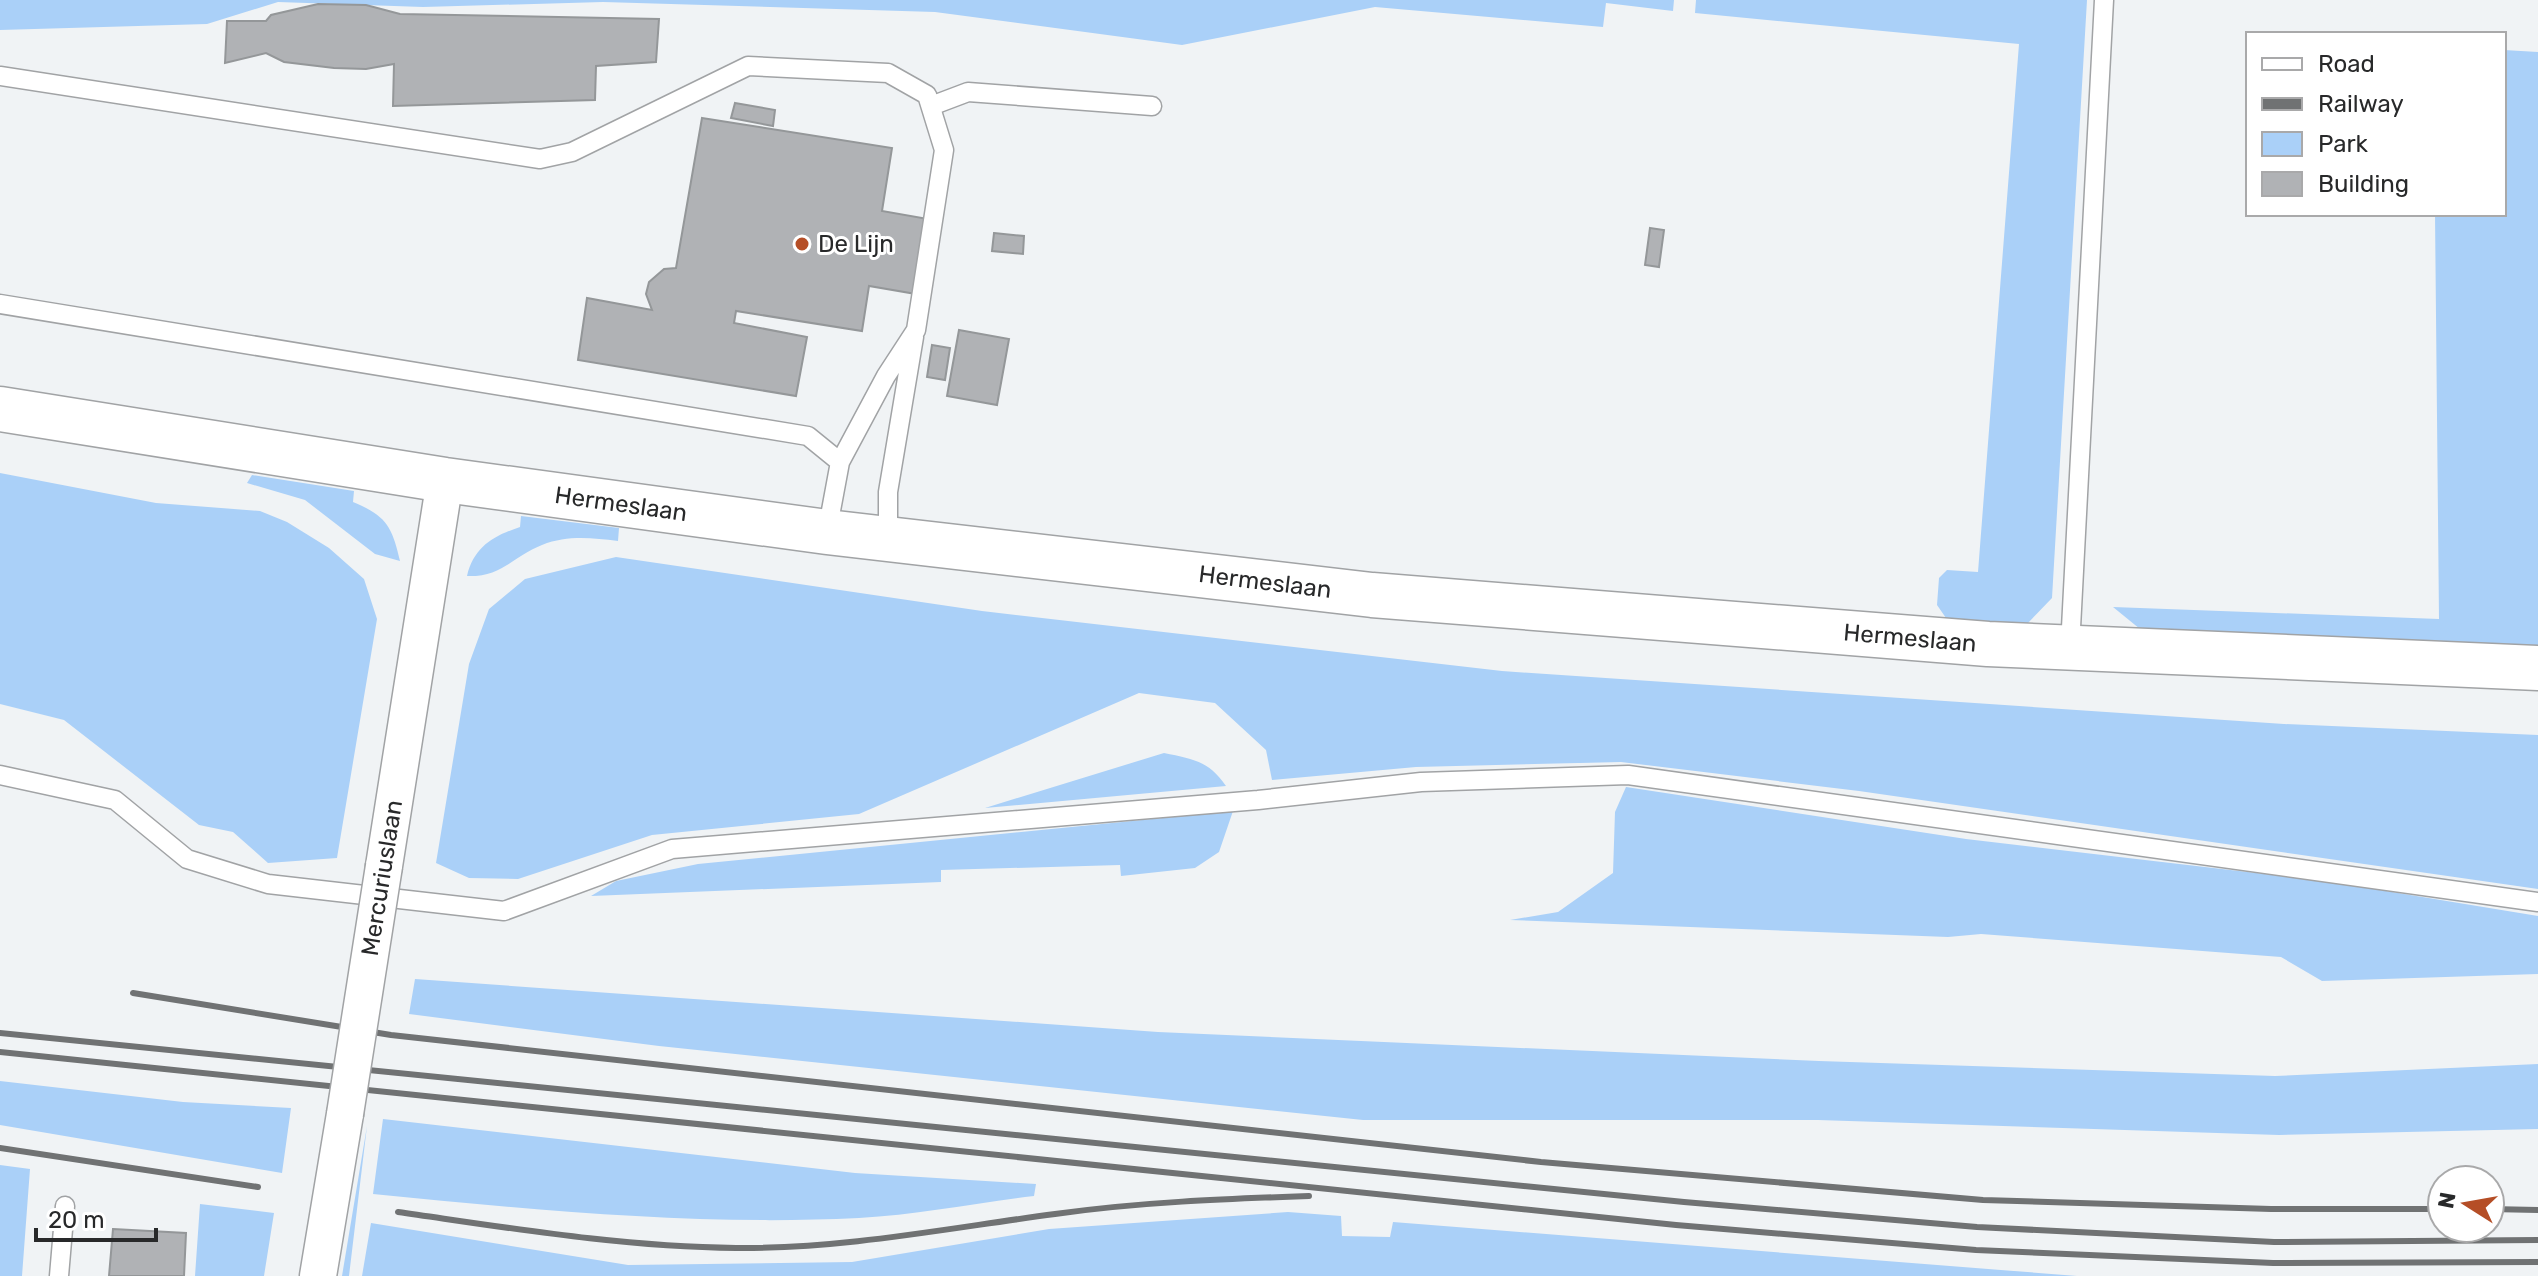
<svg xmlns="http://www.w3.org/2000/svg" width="2538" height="1276" font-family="Rubik,sans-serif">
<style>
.green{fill:#aad0f8}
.building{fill:#b0b2b5;stroke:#949799;stroke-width:2}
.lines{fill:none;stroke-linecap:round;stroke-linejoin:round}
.service-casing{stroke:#a1a3a5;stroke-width:21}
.minor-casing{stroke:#a1a3a5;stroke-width:39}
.tertiary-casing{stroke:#a1a3a5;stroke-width:47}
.service{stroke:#fff;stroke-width:18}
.minor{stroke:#fff;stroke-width:36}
.tertiary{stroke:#fff;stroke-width:44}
.rail{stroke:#707273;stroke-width:6}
.minor-bridge-casing{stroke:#a1a3a5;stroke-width:39;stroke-linecap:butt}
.minor-bridge{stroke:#fff;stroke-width:36}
.poi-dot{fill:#b54e26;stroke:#fff;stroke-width:3}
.labels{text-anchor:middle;stroke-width:6;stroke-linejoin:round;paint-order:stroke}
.poi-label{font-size:24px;fill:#28292a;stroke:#fff;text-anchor:start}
.street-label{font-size:24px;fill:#28292a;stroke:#fff}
</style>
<rect width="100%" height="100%" fill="#f0f3f5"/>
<path class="green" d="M0,0H1674L1673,11L1606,3L1603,27L1375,7L1182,45L935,12L603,2L423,7L278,2L207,24L0,30Z
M1696,0H2087L2052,598L2027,624L1946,618L1937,605L1939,578L1947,570L1978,572L2019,44L1695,13Z
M2504,50L2538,52V648L2140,629L2113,607L2439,619L2435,214H2504Z
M0,473L156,503L260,511L287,522L329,548L364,579L377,619L337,858L268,863L233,832L199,825L64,720L0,704Z
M252,475L354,491L353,502C387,516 392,527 400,561L375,554L305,500L247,483Z
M521,516L619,528L618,541C591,538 568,535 542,545C512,557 502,577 467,576C474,547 493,536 520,527Z
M616,557L982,611L1502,671L2284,724L2538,735V889L1859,791L1621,762L1416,767L1272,780L1266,750L1215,703L1139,693L859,814L652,835L518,879L469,878L436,863L469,664L489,609L525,579Z
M1164,753C1193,759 1209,761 1226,786L985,808Z
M1626,787L1966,839L2325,881L2538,916V974L2322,981L2281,957L1981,934L1948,937L1510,920L1558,912L1613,873L1615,812Z
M1233,811L1219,852L1195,868L1121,876L1120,865L941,870V882L591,896L616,881L698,864Z
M415,979L1158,1032L1819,1061L2275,1076L2538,1064V1129L2279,1135L1818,1120H1363L659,1046L409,1014Z
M0,1081L183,1102L291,1108L282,1173L0,1125Z
M383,1119L855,1173L1036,1184L1034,1196C976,1203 917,1215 859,1218C696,1226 534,1210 373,1194Z
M367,1126L349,1276H342Z
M0,1165L30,1169L22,1276H0Z
M200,1204L274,1213L264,1276H195Z
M1288,1212L1341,1216L1342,1236L1390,1237L1393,1222L2077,1276H362L371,1223L628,1265L852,1262L1049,1229Z"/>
<path class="building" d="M318,4L366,5L400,14L659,19L656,62L596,66L595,100L393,106L394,64L366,69L334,68L284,62L266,53L225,63L227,21H266L271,15Z
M735,103L775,110L773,126L731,118Z
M702,118L892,148L882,211L928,219L916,294L869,286L862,331L736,311L734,323L807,337L796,396L578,360L587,298L652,310L646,294L649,282L664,269L676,268Z
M1650,228L1664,230L1659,267L1645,265Z
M994,233L1024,236L1023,254L992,251Z
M959,330L1009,339L997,405L947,396Z
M932,345L950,348L945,380L927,377Z
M113,1229L186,1233L184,1276H109Z"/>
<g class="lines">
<defs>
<path id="service" d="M0,76L540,159L572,152L748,66L888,73L927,95L944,150L916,330L886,376L840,462L827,532
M931,106L968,92L1152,106
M0,304L808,436L840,462
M888,539V492L914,337
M2070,647L2104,0
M0,775L115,800L187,859L268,884L504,911L672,849L1258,800L1421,782L1628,775L2538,902
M59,1276L65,1206"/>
<path id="minor" d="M384,866L445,480
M318,1276L345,1114"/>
<path id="tertiary" d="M0,409L445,480L827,532L1372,595L1988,644L2538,668"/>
</defs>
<use href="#service" class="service-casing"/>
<use href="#minor" class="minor-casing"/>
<use href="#tertiary" class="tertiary-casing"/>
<use href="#service" class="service"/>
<use href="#minor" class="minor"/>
<use href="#tertiary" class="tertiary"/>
<path class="rail" d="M133,993L391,1035L1541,1162L1983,1200L2271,1209H2442
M0,1033L1684,1202L1977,1227L2274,1242L2538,1240
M0,1052L1676,1225L1976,1250L2273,1263L2538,1262
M0,1148L258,1187
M2490,1209L2538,1210
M398,1212C510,1228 623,1247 736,1248C843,1249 949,1228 1055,1214C1140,1202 1224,1199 1309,1196"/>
<defs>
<path id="minor-bridge" d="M345,1114L384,866"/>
</defs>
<use href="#minor-bridge" class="minor-bridge-casing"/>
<use href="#minor-bridge" class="minor-bridge"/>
</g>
<circle class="poi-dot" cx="802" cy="244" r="8"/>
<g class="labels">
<g class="poi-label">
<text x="818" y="252">De Lijn</text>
</g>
<g class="street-label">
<text transform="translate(621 504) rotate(8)" y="8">Hermeslaan</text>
<text transform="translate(1265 582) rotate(7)" y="8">Hermeslaan</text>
<text transform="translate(1910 638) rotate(5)" y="8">Hermeslaan</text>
<text transform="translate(382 878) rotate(-81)" y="8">Mercuriuslaan</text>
</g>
</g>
<rect x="2246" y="32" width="260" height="184" fill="#ffffff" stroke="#a9a9aa" stroke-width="2"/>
<rect x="2262" y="58" width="40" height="12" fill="#ffffff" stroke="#a9a9aa" stroke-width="2"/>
<text x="2318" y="72" font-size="24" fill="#28292a">Road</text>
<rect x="2262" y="98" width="40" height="12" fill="#707273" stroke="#a9a9aa" stroke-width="2"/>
<text x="2318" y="112" font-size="24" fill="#28292a">Railway</text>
<rect x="2262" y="132" width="40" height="24" fill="#aad0f8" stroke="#a9a9aa" stroke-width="2"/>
<text x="2318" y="152" font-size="24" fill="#28292a">Park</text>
<rect x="2262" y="172" width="40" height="24" fill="#b0b2b5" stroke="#a9a9aa" stroke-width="2"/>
<text x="2318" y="192" font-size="24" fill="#28292a">Building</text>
<g transform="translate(2466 1204) rotate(281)"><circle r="38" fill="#ffffff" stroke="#a9a9aa" stroke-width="2"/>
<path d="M0-6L14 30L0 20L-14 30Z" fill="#b54e26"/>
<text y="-12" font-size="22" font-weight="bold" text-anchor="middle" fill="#28292a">N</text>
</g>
<path d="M36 1228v12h120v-12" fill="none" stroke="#28292a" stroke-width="4"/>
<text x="48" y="1228" font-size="24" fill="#28292a" stroke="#ffffff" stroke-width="6" paint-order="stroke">20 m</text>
</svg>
